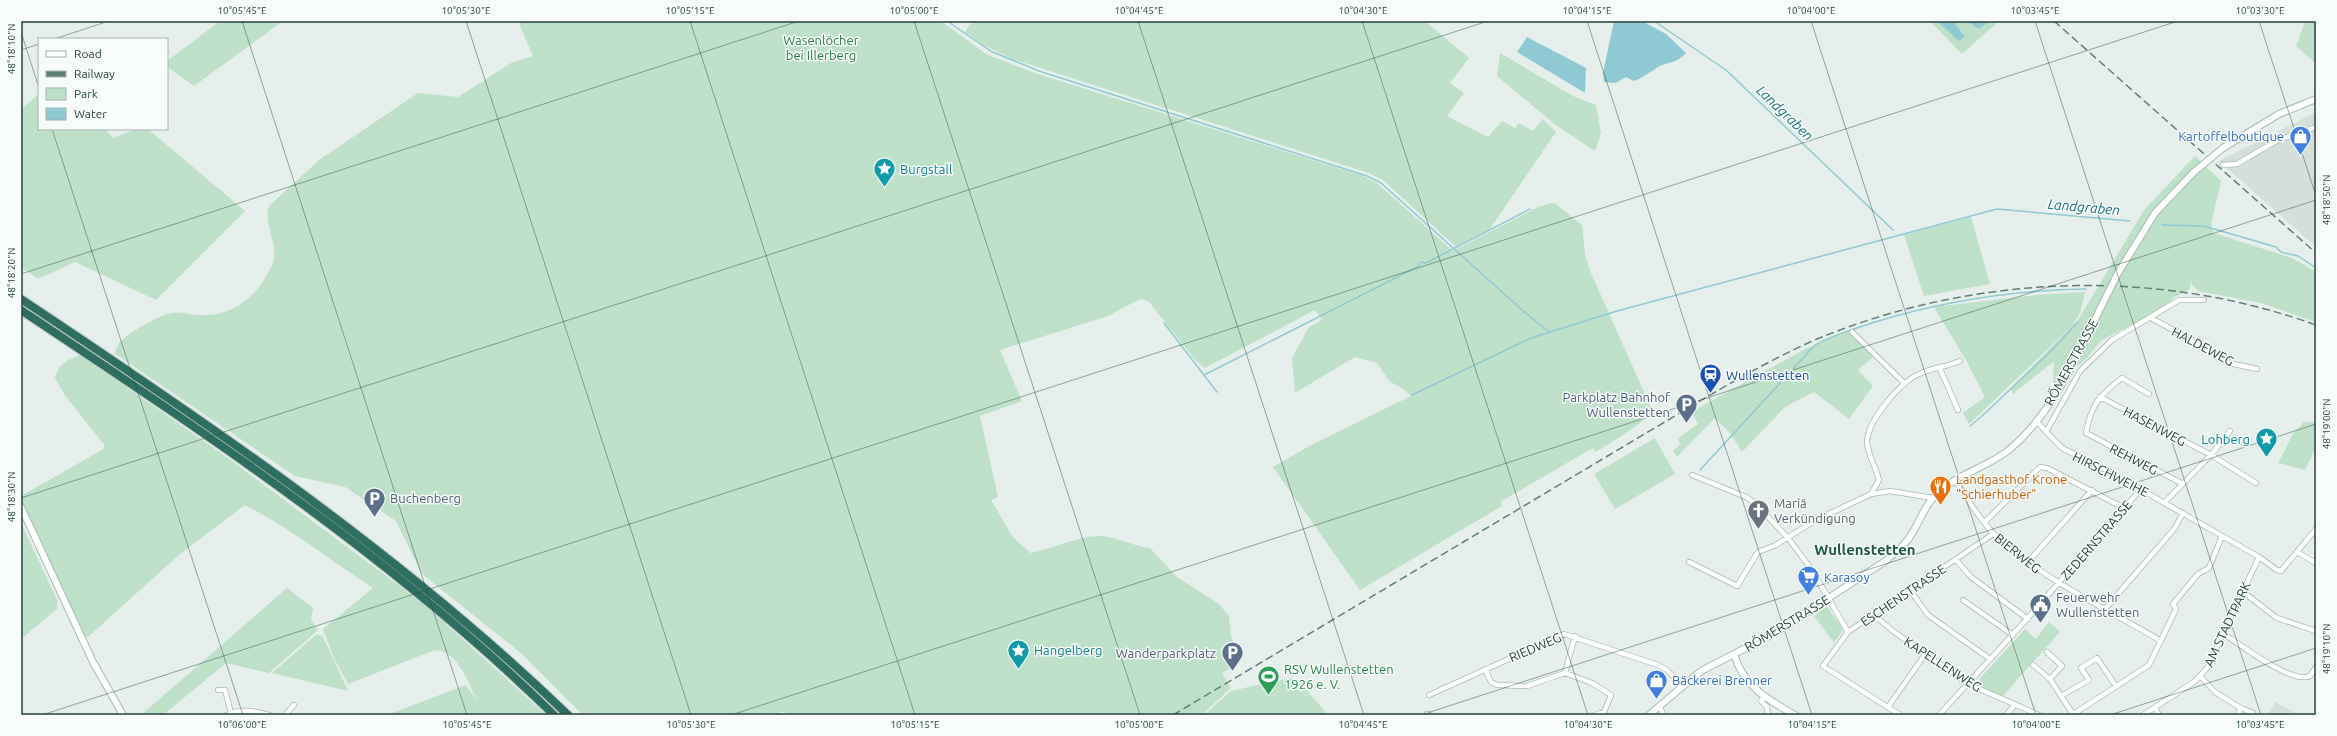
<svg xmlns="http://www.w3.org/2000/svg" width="2337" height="736" font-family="Ubuntu,sans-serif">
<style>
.built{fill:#d4dfda}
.green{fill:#bfe0c8}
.water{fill:#8ec9d4}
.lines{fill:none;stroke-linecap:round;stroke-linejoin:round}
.stream{stroke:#8ec9d4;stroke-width:1.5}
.street-casing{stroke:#a8b8b2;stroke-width:6}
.secondary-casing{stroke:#a4bbb3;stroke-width:8}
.highway-casing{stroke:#c2cac8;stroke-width:10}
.street{stroke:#fff;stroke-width:4.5}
.secondary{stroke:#fff;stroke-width:6}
.highway{stroke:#2f6f62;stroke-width:8}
.rail{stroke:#5f7d75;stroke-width:1.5;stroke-dasharray:8 4;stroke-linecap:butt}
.secondary-bridge-casing{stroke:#a4bbb3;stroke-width:8;stroke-linecap:butt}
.secondary-bridge{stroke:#fff;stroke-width:6}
.ticks{fill:none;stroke:#24423a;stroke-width:1;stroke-opacity:0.45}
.labels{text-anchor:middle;stroke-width:3;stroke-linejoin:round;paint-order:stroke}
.park-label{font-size:13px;fill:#2d7a4b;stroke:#f7fbf9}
.shop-label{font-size:13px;fill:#366cbe;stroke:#f7fbf9;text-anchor:start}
.culture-label{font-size:13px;fill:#0d838f;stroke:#f7fbf9;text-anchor:start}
.street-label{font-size:13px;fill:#24423a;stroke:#f7fbf9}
.transit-label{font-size:13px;fill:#164399;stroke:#f7fbf9;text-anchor:start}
.service-label{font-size:13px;fill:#4e5e75;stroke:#f7fbf9;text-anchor:end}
.food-label{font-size:13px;fill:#c56008;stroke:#f7fbf9;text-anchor:start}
.worship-label{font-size:13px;fill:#5b616d;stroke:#f7fbf9;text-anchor:start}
.leisure-label{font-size:13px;fill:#27864d;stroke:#f7fbf9;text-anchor:start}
.water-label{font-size:14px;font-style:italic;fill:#1c6f80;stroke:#f7fbf9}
.quarter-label{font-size:15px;font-weight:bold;fill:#1f5548;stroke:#f7fbf9}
.neatline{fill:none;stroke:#24423a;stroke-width:1.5}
.ticks-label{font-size:10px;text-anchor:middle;fill:#24423a}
</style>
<rect width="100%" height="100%" fill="#e6efeb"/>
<path class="built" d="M2316,112V247L2219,161Z
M2275,702L2299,715H2268Z"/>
<path class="green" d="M220,21H283L194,86L167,67V61Z
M518,21H941L986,54L1035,73L1363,176L1378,184L1453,251L1538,207L1552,203L1556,204L1582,225L1585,255L1591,273L1652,410C1645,423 1609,444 1595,452L1593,448L1500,502L1502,506L1360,590L1273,467L1313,444L1411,396L1403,389L1389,381L1377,363L1355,357L1295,393L1292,358L1309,327L1322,320L1315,310L1205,368L1196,361L1149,302L1142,299L1138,300L1108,316L1000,350L1022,401L980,416L998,497L991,500L1012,536L1030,553C1054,549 1078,535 1102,536C1119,538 1133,546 1150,548L1177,577L1219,604L1229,616L1231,636L1240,663L1222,673L1231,688L1202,715H790L784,712L770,715H583L522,654L422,574L396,521L345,487L295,476L114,353C117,349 118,343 122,340C132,331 159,315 172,313C181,311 191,315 200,315C233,317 259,295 272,265C281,247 262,224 269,206L319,160L418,93L458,97L511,63L533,56Z
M972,21H1425L1469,58L1450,83L1464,93L1447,116L1488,137L1502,121L1515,128L1519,123L1533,131L1543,119L1556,132L1490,229L1456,247L1383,180L1369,173L1015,60L983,45L965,32Z
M1930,21H1999L1962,54Z
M2305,21H2316V64L2296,46Z
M1500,53L1573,96L1596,105L1601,133L1595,151L1557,126L1497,76Z
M39,94V129H105L113,138L136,129H148L245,211L156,300L75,262L38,279L21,267V109Z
M2195,156L2221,181L2211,224L2214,233L2292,258L2316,272V322L2261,303L2198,291L2193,286L2191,281L2190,289L2175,297L2165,307L2102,340L2085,360L2053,385L2054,361L2013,394L2010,389L2078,320L2144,210Z
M1971,217L1990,284L1924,296L1904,235Z
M2085,292L2080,313L2073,325L1969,424L1963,413L1985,397L1967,362L1934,307L2036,295Z
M1850,331L1875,355L1858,370L1873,386L1849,419L1814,392L1785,407L1742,452L1730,433L1715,418L1677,457L1673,451L1680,445L1678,438L1698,424L1691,412L1805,349Z
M81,355L232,461L425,605L546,715H387L466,685L477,701C469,683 457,650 435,650L348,684L334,658L323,629L373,588C330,560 290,528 245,505L180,554L89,636L84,637L21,502V496L102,450L105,446L64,394L55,378C59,364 66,360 81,355Z
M2304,422L2316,423V447L2305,470L2278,463L2294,432Z
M1655,438L1675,474L1615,509L1594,474Z
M21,523L58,602L56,604L58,608L21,639Z
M287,588L313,608L311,620L318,630L269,673L226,663L163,715H141Z
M1827,606L1843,630L1834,643L1814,616Z
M2049,622L2060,632L2001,698L1973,686L2025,629L2036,639Z
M317,634L323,637L348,691L272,673Z
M1289,678L1298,680L1328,715H1204L1231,691Z"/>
<path class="water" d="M1614,21L1644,22L1666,34L1686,53C1676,64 1670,61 1658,67C1650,72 1643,78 1634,81L1626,77L1616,83L1604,82L1603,73Z
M1937,21H1953L1965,37L1959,41Z
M1967,21H1989L1979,29Z
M1527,37L1586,68L1585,93L1517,52Z"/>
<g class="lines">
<path class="stream" d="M947,21L992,52
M1654,21L1726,70L1893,230
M993,52L1039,71L1367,176L1381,183L1522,310L1549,332
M2162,225L2204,226L2276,247L2281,252L2298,256L2316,268
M1164,323L1217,392
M1204,375L1419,266L1421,262L1426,263L1530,209
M1412,395L1531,338L1617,311L1997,209L2130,221
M1970,426L1982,416L2051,351L2078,322
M1700,470L1815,345C1833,335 1854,329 1875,322C1944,301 2014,290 2086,289"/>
<defs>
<path id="street" d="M2223,165L2237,164L2276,141L2316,127
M2151,318L2203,346L2229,363L2257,369
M1852,332L1905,384
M1940,369L1958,410
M2149,394L2122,378C2100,395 2091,404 2086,433L2183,484
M2100,397L2211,455L2256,483
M2036,421L2062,448L2112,473L2259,557L2208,667L2194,682L2143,715
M2046,432L2080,371L2112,340L2179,300H2204
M1692,475L1746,497L1756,504L1788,538L1812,570L1848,632
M1955,481C1968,498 1979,520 1995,535C2043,580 2104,607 2161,641
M1871,494L1879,480C1876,467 1868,456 1867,442C1867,422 1900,382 1919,374C1931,368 1946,367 1960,361
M2165,502L2211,455L2230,431
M1985,522L2040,467L2047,468L2124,508
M2297,552L2316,563
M2259,557L2277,570L2281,571L2316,529
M1956,560L1971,577L2028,619
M1689,562L1737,586L1758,552L1776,545L1814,521L1871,494L1890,491L1933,498
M2028,562L2092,490
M1910,590L1928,615L1990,659
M2243,592L2277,618L2316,631
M1963,600L2013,635
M2105,609L2175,528L2183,513
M1874,615L1893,631L1968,684L2039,715
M2224,634C2239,644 2293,685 2310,676L2316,667
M2047,652L2062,666L2050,679
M2033,665L2050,679L2061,696
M1485,669L1491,682L1497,685L1527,686L1565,673L1592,683L1611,695L1604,712L1595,715
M1565,673L1575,636
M2201,677L2215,692L2239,707L2240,710L2238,715
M218,690H225L231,713
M1429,695L1564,634L1658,665L1667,670L1683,686
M1765,696L1761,701L1767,707L1768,715
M1660,706L1663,715
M1888,707L1926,653
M2239,707L2253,713
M2155,708L2159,715
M2073,714L2061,696L2089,680L2081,668L2097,658L2116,686
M227,715C241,708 255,711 269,715
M285,715L294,705
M1900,715L1823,666L1848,632L1993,534
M1939,715L2026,620L2141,489
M2006,715L2015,705
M2072,715L2149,665L2176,609L2173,604L2198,574L2209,568L2222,536"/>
<path id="secondary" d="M2223,148L2279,114L2316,99
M2118,273L2155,213L2194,172
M21,507L93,662L123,715
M1734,654C1743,686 1768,700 1795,715
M1427,715H1428
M1649,715L1701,671L1773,634L1884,562C1895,553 1906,545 1913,532C1920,520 1924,508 1933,498C1953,475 1987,468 2010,449C2055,411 2078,353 2104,301"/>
<path id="highway" d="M21,299C212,426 402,555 568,715
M21,310C207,434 394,558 554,715"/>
</defs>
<use href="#street" class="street-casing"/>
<use href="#secondary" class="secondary-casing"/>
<use href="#highway" class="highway-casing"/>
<use href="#street" class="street"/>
<use href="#secondary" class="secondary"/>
<use href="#highway" class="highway"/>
<path class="rail" d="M2054,21L2316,253
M1173,715L1710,395C1745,375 1780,355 1817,339C1975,274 2155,267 2316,325"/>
<defs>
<path id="secondary-bridge" d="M2194,172L2223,148
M2104,301L2118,273"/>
</defs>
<use href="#secondary-bridge" class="secondary-bridge-casing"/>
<use href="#secondary-bridge" class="secondary-bridge"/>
</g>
<path class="ticks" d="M242,21L467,715M466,21L691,715M690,21L915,715M914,21L1140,715M1138,21L1364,715M1362,21L1588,715M1587,21L1812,715M1811,21L2036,715M2035,21L2261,715M2259,21L2316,196M21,32L39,88M54,39L109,21M21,50L39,44M52,129L243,715M21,274L799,21M21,498L1488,21M42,715L2178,21M731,715L2316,200M1421,715L2316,424M2110,715L2316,648"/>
<defs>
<symbol id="shop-pin" viewBox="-11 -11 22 30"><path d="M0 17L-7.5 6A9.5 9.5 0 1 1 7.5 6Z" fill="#3f7fe0" stroke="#f7fbf9"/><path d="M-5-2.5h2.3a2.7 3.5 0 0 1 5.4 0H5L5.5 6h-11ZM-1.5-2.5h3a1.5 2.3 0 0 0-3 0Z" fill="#fff"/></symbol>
<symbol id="sight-pin" viewBox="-11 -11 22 30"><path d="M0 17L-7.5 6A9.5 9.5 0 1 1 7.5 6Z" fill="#0f9aa8" stroke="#f7fbf9"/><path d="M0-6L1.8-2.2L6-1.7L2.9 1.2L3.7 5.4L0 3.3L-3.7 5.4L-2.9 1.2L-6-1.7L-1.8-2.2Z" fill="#fff"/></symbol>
<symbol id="station-pin" viewBox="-11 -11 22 30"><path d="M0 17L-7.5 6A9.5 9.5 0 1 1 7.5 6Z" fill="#1a4fb4" stroke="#f7fbf9"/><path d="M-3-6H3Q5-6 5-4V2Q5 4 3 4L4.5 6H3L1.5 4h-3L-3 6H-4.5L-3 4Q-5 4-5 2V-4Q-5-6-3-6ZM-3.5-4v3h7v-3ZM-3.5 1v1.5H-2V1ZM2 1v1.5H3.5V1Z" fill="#fff"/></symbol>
<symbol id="parking-pin" viewBox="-11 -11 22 30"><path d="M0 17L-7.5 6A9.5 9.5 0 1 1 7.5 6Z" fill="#5c6f8a" stroke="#f7fbf9"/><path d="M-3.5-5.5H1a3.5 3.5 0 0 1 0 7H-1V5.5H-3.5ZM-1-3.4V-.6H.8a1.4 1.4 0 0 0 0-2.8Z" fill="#fff"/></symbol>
<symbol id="restaurant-pin" viewBox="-11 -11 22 30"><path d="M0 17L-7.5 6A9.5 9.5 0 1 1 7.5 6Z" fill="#e8710a" stroke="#f7fbf9"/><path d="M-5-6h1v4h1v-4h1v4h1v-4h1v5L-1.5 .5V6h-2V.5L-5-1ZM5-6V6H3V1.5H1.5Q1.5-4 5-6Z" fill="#fff"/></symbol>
<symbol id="church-pin" viewBox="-11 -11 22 30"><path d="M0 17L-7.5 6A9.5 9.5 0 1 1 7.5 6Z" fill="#6b7280" stroke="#f7fbf9"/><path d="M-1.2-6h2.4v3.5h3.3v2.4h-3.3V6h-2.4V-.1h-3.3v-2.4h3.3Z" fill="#fff"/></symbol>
<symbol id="supermarket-pin" viewBox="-11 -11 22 30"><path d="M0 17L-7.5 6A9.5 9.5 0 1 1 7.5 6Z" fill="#3f7fe0" stroke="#f7fbf9"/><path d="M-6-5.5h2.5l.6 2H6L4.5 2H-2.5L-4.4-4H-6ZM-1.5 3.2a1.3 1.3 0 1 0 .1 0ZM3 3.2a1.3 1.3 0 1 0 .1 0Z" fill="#fff"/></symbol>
<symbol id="civic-pin" viewBox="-11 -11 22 30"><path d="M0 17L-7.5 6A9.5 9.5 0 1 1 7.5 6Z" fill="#5c6f8a" stroke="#f7fbf9"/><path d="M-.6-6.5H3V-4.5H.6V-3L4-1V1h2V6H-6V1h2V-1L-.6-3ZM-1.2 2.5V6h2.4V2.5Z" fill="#fff"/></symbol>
<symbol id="stadium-pin" viewBox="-11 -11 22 30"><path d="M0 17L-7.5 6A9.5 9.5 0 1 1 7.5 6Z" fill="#2e9e5b" stroke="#f7fbf9"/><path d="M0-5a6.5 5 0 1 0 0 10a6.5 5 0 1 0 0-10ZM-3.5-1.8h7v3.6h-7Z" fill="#fff"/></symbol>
</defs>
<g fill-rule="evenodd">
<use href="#shop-pin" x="2288" y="124" width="25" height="34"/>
<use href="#sight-pin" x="872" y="156" width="25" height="34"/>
<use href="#station-pin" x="1698" y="362" width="25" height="34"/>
<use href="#parking-pin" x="1674" y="392" width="25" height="34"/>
<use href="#sight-pin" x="2254" y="426" width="25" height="34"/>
<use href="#restaurant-pin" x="1928" y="474" width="25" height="34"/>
<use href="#parking-pin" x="362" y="486" width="25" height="34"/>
<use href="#church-pin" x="1746" y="498" width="25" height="34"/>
<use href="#supermarket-pin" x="1796" y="564" width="25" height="34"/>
<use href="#civic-pin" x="2028" y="592" width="25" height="34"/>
<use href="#sight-pin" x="1006" y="638" width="25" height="34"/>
<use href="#parking-pin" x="1220" y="640" width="25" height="34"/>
<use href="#stadium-pin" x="1256" y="664" width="25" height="34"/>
<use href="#shop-pin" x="1644" y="668" width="25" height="34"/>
</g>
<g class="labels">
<g class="park-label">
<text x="821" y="45">Wasenlöcher<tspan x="821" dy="15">bei Illerberg</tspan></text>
</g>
<g class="shop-label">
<text x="2284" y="141" text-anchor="end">Kartoffelboutique</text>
<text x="1824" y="582">Karasoy</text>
<text x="1672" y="685">Bäckerei Brenner</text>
</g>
<g class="culture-label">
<text x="900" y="174">Burgstall</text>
<text x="2250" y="444" text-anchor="end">Lohberg</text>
<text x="1034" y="655">Hangelberg</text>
</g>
<g class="street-label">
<text transform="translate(2203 346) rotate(28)" y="5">HALDEWEG</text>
<text transform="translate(2071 362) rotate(-61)" y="5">RÖMERSTRASSE</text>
<text transform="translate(2155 426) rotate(28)" y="5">HASENWEG</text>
<text transform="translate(2134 459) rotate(27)" y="5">REHWEG</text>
<text transform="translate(2111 474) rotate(27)" y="5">HIRSCHWEIHE</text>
<text transform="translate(2096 540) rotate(-49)" y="5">ZEDERNSTRASSE</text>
<text transform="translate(2018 553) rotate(39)" y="5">BIERWEG</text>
<text transform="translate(1903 595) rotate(-34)" y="5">ESCHENSTRASSE</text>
<text transform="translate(1787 623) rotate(-31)" y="5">RÖMERSTRASSE</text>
<text transform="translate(2227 624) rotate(-65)" y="5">AM STADTPARK</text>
<text transform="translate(1535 647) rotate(-23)" y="5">RIEDWEG</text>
<text transform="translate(1943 664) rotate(33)" y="5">KAPELLENWEG</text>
</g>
<g class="transit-label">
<text x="1726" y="380">Wullenstetten</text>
</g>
<g class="service-label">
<text x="1670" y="402">Parkplatz Bahnhof<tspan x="1670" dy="15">Wullenstetten</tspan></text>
<text x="390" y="503" text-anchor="start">Buchenberg</text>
<text x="2056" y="602" text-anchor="start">Feuerwehr<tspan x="2056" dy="15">Wullenstetten</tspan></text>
<text x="1216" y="658">Wanderparkplatz</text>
</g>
<g class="food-label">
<text x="1956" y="484">Landgasthof Krone<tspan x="1956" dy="15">"Schierhuber"</tspan></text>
</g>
<g class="worship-label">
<text x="1774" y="508">Mariä<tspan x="1774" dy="15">Verkündigung</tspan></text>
</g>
<g class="leisure-label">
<text x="1284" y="674">RSV Wullenstetten<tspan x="1284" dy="15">1926 e. V.</tspan></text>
</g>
<g class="water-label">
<text transform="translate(1785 113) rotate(44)" y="5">Landgraben</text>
<text transform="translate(2084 207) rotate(5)" y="5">Landgraben</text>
</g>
<g class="quarter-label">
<text x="1865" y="555">Wullenstetten</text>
</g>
</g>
<rect width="2337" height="736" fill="none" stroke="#f7fbf9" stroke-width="44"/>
<rect x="38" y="38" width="130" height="92" fill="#f7fbf9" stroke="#a3b1ad"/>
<rect x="46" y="51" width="20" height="6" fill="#ffffff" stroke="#a3b1ad"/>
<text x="74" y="58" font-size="12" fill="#24423a">Road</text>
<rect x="46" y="71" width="20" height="6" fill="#5f7d75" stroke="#a3b1ad"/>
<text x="74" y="78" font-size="12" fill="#24423a">Railway</text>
<rect x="46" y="88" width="20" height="12" fill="#bfe0c8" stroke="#a3b1ad"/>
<text x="74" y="98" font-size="12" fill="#24423a">Park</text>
<rect x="46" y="108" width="20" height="12" fill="#8ec9d4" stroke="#a3b1ad"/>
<text x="74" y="118" font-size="12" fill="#24423a">Water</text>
<rect x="22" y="22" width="2293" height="692" class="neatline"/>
<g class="ticks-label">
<text x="242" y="14">10°05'45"E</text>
<text x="466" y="14">10°05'30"E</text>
<text x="690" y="14">10°05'15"E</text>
<text x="914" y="14">10°05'00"E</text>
<text x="1139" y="14">10°04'45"E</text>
<text x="1363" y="14">10°04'30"E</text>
<text x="1587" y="14">10°04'15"E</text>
<text x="1811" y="14">10°04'00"E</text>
<text x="2035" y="14">10°03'45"E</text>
<text x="2260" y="14">10°03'30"E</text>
<text transform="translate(11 49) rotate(-90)" y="4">48°18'10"N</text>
<text transform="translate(2326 200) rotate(-90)" y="4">48°18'50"N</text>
<text transform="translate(11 273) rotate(-90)" y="4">48°18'20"N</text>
<text transform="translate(2326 424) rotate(-90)" y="4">48°19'00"N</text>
<text transform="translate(11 497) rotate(-90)" y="4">48°18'30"N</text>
<text transform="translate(2326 649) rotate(-90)" y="4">48°19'10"N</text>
<text x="242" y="728">10°06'00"E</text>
<text x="467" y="728">10°05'45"E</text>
<text x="691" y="728">10°05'30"E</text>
<text x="915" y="728">10°05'15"E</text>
<text x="1139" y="728">10°05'00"E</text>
<text x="1363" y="728">10°04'45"E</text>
<text x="1588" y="728">10°04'30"E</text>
<text x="1812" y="728">10°04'15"E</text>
<text x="2036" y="728">10°04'00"E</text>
<text x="2260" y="728">10°03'45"E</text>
</g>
</svg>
